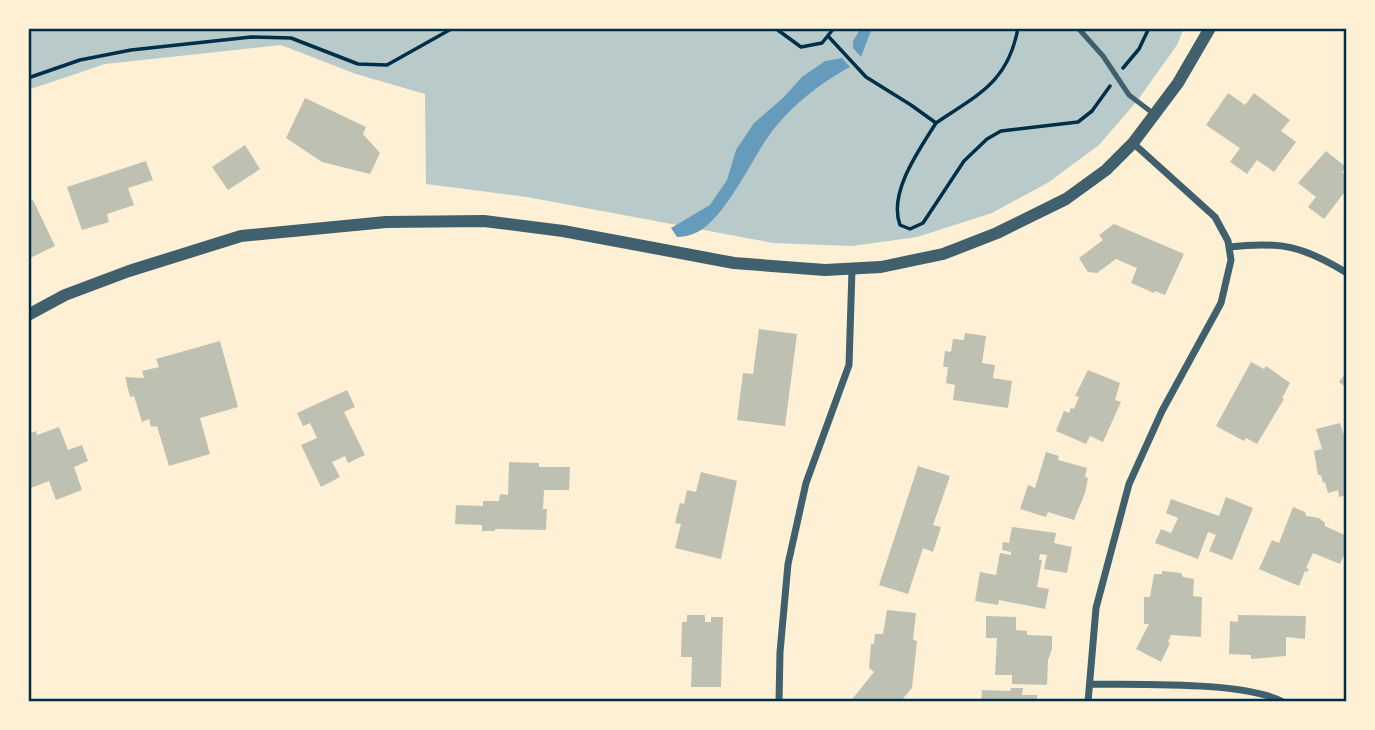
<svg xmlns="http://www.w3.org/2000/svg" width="1375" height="730" font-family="Raleway,sans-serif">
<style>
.green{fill:#b9caca}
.water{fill:#669bbc}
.building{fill:#bec0b2}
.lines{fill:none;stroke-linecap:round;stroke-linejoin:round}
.path{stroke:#003049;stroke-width:3.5}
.service{stroke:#3f606c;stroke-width:5}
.minor{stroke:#3f606c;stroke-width:7}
.tertiary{stroke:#3f606c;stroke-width:12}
.neatline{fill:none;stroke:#003049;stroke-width:2.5}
</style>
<rect width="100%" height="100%" fill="#fdf0d5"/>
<path class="green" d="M28,28H1184L1177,45L1137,101L1099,145L1049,182L992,213L917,237L852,246L773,243L527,197L426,184L425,94L356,74L281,45L105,64L28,90Z"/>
<path class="water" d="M861,28H872L861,57L853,48V41Z
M842,58L850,67C820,83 788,108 768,137C750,162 723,223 693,234C688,236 682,237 677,237L671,228L710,205L727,180L736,150L754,123L783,98L802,77L825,61Z"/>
<path class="building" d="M1228,93L1245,105L1254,93L1290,120L1281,131L1296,142L1274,172L1257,160L1247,174L1230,162L1240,148L1206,125Z
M305,98L366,127L363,134L380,153L370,174L322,162L286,138Z
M245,145L260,169L228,190L212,167Z
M1326,151L1346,167L1342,172L1347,175V189L1324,219L1308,207L1316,197L1298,183Z
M146,161L153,180L128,188L134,205L107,214L109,222L82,230L67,187Z
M33,200L55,246L28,259V202Z
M1114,224L1184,254L1165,295L1155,291L1154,293L1131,283L1137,268L1116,259L1097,273L1088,272L1082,263L1079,258L1103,240L1099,235Z
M759,329L797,334L785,426L737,420L743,373L753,374Z
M965,333L986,336L982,363L995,365L993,378L1012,381L1008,408L953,400L955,385L946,383L948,367H943L945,351L951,352L953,339L964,340Z
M220,341L238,407L200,418L210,454L169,466L157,426L151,427L149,419L142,422L134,396L130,397L125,377L144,378L142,371L159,367L156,359Z
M1251,362L1264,369L1266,366L1290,383L1282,398L1284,399L1257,444L1246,438L1244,441L1216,426Z
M1088,370L1120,383L1115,400L1121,402L1103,442L1090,436L1086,444L1056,431L1064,411L1069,413L1071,408L1074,409L1079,397L1075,396Z
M1347,371V388L1339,382Z
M347,390L355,407L344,412L365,455L348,463L345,456L332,462L340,477L321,487L301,445L317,438L310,423L303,426L297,413Z
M1340,423L1347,444V495L1339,497L1338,490L1328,493L1325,482L1323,483L1321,475H1318L1314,451L1322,449L1316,429Z
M59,427L68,450L82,445L88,461L74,467L82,490L56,500L49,481L28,489V434L36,431L37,435Z
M1046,452L1059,456L1058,460L1087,468L1085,477L1088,478L1085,493L1074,520L1048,512L1046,517L1020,509L1028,485L1035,488Z
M509,462L539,463V467H570L569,490H544L543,509H547L546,530L495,529V531H482V525L455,524L456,505L483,506V501H499L500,494L508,495Z
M918,466L950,476L933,525L941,527L933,552L923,548L908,594L879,585Z
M701,472L737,481L721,559L675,548L681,524L675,523L680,503L684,504L687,490L696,492Z
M1226,497L1253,508L1232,560L1209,551L1216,535L1208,532L1198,559L1155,543L1161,529L1171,533L1178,518L1166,513L1171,499L1219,516Z
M1293,507L1305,512L1306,516L1319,518L1325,523V526L1347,536V548L1340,564L1313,553L1306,568L1309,569L1307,572L1305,571L1299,586L1259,569L1272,540L1279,543Z
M1012,527L1056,533L1054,543L1072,547L1067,573L1044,569L1047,555L1040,554L1039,560H1042L1037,587L1049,589L1045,609L999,600L998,605L975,601L980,572L996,575L1000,553L1011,555V552L1002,550L1003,542L1009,543Z
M1162,571L1181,573L1183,577L1194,579L1193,596L1202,597L1201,637L1171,635L1168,642L1170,643L1161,662L1136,649L1149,624H1144V597H1150L1154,574H1162Z
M887,610L916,613L913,640L917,641L912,688L900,702H850L874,672L869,668L871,644H874L875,634H883Z
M687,615H705V622H711V617H723L721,687H691L692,657H681L682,622H687Z
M1238,615L1306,616L1305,639L1286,637V656L1251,659V655L1229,654L1230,621L1238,622Z
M986,616L1016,617V630L1027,631V635L1052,636V649L1048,660L1047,685L1012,684V675H995L997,638H986Z
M1011,688H1023L1022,695H1037V702H981L982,690L1010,691Z"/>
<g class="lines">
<path class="path" d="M775,28L801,47L822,43L834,28
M828,36L866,77L911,105L936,123C977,95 1008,83 1018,28
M1123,68L1139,49L1149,28
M28,78L80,60L131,50L251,37L291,38L358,64L387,65L453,28
M936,123C919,150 888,193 900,225L910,229L923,223L964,161L987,139L1001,131L1078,122L1092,111L1110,86"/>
<path class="service" d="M1078,28L1103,56L1129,95L1154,114"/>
<path class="minor" d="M1229,247C1281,241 1303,246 1347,273
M1090,684C1137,685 1245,681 1283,702
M779,702L780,652L788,564L806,483L849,365L852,270
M1088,702L1096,608L1129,484L1162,411L1221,303L1231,260L1228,241L1215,217L1133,143"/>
<path class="tertiary" d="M28,315L65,295L129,271L241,236L386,222L484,221L563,231L734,263L825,270L881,267L943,254L997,233L1066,199L1106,170L1133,143L1178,83L1210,28"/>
</g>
<rect width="1375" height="730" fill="none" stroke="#fdf0d5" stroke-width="60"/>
<rect x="30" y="30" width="1315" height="670" class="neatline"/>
</svg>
